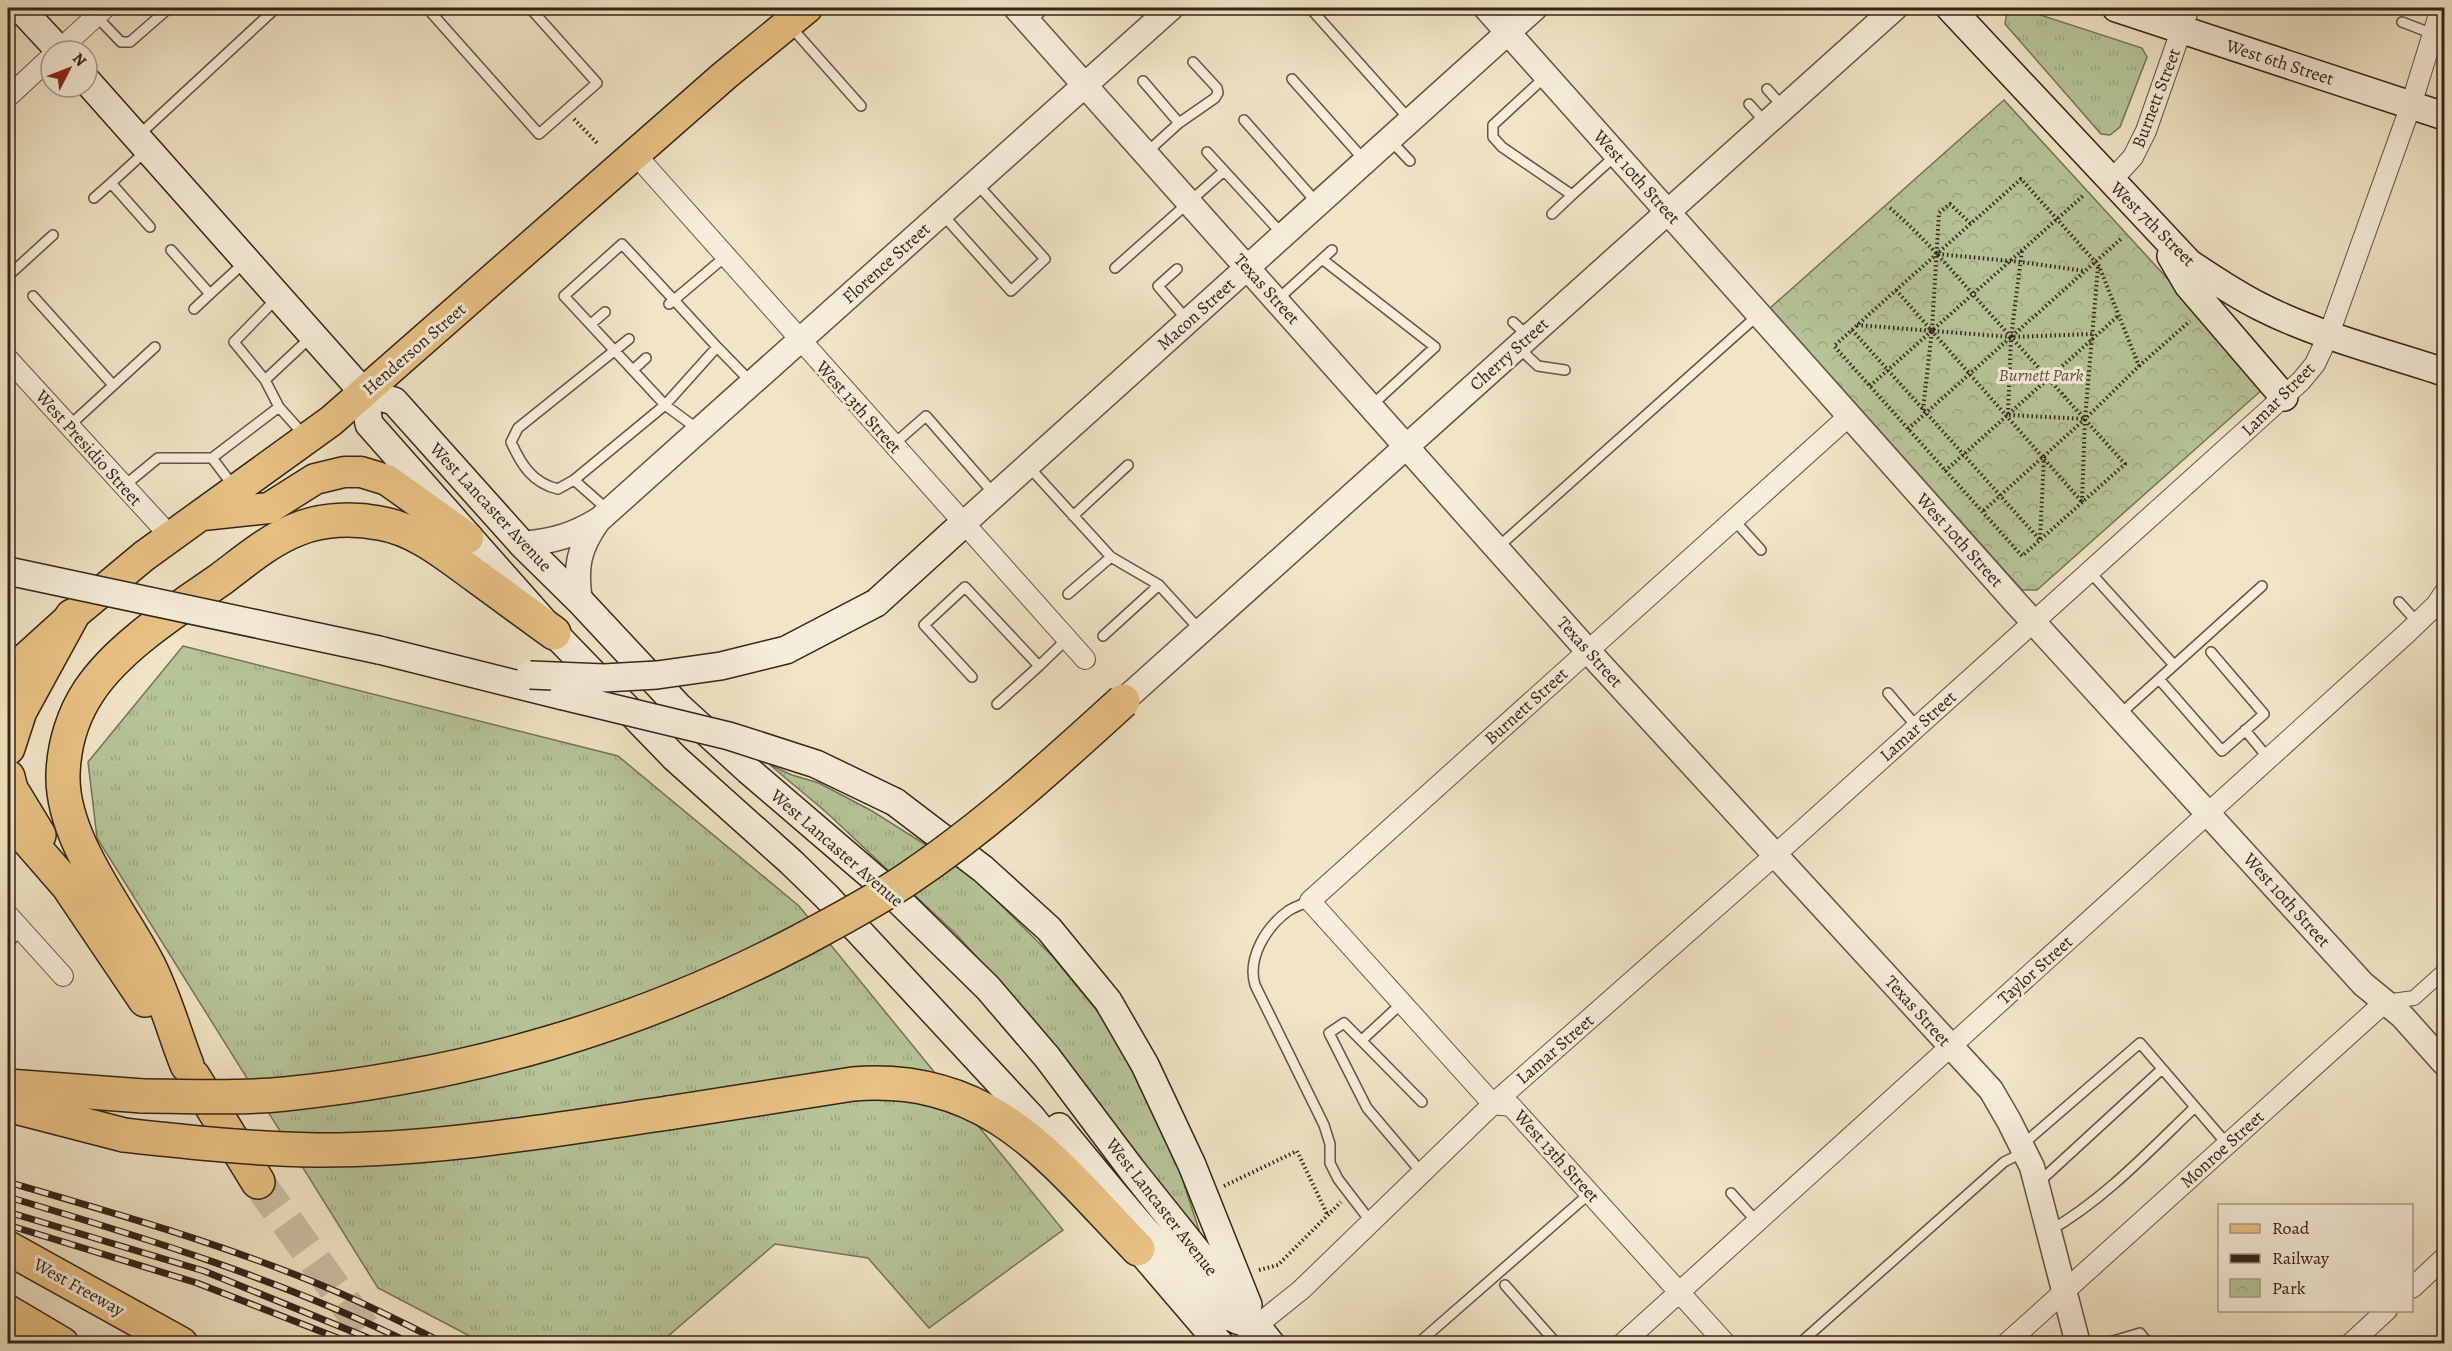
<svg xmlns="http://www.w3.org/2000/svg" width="2452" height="1351" font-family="Alegreya,serif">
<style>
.grass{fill:url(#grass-tufts);stroke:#757458;stroke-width:1.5}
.park{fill:url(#park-crowns);stroke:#757458;stroke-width:1.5}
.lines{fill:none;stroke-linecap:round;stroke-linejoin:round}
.motorway-tunnel{stroke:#cbbea3;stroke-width:33;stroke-dasharray:33 16;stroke-linecap:butt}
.service-casing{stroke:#635444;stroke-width:12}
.pedestrian-casing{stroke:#635444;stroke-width:16}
.minor-casing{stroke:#635444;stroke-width:22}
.tertiary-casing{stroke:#635444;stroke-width:27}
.secondary-casing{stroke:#342418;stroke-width:30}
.primary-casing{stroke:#342418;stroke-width:33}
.motorway-casing{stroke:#342418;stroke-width:36}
.path{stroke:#342418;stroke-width:4;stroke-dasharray:1.5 3;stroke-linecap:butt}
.service{stroke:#f6eeda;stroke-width:9}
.pedestrian{stroke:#f6eeda;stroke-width:14}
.minor{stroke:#f6eeda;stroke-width:20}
.tertiary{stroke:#f6eeda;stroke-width:24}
.secondary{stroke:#f6eeda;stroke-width:27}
.primary{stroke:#e8c283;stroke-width:30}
.motorway{stroke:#e8c283;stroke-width:33}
.rail-casing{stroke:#342418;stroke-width:7}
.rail{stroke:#f6eeda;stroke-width:4.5;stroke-dasharray:14;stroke-linecap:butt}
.secondary-bridge-casing{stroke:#342418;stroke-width:30;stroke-linecap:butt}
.motorway-bridge-casing{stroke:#342418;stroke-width:36;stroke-linecap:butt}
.secondary-bridge{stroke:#f6eeda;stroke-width:27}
.motorway-bridge{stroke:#e8c283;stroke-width:33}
.labels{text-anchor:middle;stroke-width:6;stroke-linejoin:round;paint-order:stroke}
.street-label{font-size:18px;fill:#342418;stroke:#f6eeda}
.park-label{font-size:18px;font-style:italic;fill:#5b543e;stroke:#f6eeda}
</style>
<defs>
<pattern id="grass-tufts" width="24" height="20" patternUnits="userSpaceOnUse" patternTransform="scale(1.5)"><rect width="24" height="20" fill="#b6c598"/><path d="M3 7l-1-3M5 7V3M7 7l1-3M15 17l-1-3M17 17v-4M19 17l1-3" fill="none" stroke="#9da982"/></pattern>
<pattern id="park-crowns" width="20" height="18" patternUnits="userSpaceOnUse" patternTransform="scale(1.5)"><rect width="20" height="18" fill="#b6c598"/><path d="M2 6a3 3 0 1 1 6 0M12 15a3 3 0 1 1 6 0" fill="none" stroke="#9da982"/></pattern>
</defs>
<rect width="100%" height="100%" fill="#f1e5c6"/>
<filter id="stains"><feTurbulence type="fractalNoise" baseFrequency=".00333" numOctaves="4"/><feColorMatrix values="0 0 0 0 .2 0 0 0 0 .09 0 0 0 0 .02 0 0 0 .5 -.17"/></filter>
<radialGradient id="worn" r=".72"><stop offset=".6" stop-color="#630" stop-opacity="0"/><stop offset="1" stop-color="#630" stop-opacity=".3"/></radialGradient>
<path class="grass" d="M2011,8H2019L2142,48L2147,57L2120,127L2110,135L2101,134L2005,24L2007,12Z
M183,646L618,756L799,906L1063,1230L929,1328L868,1258L775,1244L660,1343H483L378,1288L97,838L88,762Z
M770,765L792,775L819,783L872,811L958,865L981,885L1053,957L1098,1012L1127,1058L1180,1172L1204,1245L1019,1004L956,934L826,812Z"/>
<path class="park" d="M2004,100L2187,300L2264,388L2037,590H2022L1770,308Z"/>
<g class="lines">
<path class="motorway-tunnel" d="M258,1182L375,1344"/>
<defs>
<path id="service" d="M427,8L539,134L597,83L530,8
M1310,8L1410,120
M96,16L121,42H130L169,8
M1029,22L1045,8
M2402,22L2433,34
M791,27L861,106
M1546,76L1493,125V137L1502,147L1572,195L1615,156
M1292,79L1365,161
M1143,81L1179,123
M1767,89L1783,107
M1749,104L1766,123
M1244,120L1318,204
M140,134L276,8
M1391,141L1410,161
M146,151L111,183L150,227
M1207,152L1283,235
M1146,153L1179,123L1215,98L1218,93L1217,88L1193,62
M94,198L111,183
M1552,214L1572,195
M943,215L1011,291L1045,259L977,184
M171,250L210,294L245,262
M1322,259L1435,347L1372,405
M1115,268L1224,171
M1177,269L1158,286L1188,321
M8,276L53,235
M33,296L113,385
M1277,300L1332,250
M669,304L674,300L717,347L665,405L564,296L622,244L674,300L726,256
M194,309L210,294
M1513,322L1528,336
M591,324L605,312
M629,339L518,428L511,442C521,464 532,483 558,489L574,480L665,405L699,430
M717,347L751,382
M1519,348L1538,366L1565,370
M633,370L646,358
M265,380L234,342L277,298
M279,407L265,380L311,337
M69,426L155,347
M894,444L926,416L995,495
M212,458L234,487
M1029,467L1111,557L1159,585L1200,630
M574,480L608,510
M124,486L158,458H212L279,407L304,435
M1073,516L1128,465
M1734,520L1761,550
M1497,548L1757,316
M2090,572L2174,665
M1068,594L1111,557
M2399,602L2418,623
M1103,636L1159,585
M972,677L924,625L965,587L1039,666L1067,639
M2159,679L2222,751L2264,714L2211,652
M1888,693L1917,727
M997,704L1039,666
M2119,715L2262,586
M2245,730L2268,758
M1310,901C1303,904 1294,907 1288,911C1266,927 1247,958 1255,985L1324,1125L1330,1144V1163L1338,1179L1371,1222
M8,943L21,930
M1362,1040L1402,1003
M2022,1145L2140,1043L2227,1144
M1422,1173L1367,1108L1329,1033L1344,1023L1422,1102
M2038,1183L2162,1069
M1731,1193L1757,1222
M2049,1231C2105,1199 2149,1151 2195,1107
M1505,1285L1557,1344
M1423,1339L1590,1193
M1799,1344L2004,1162L2022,1153
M2103,1344L2140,1333L2149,1344"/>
<path id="pedestrian" d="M2385,1002L2414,998L2444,971"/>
<path id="minor" d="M58,51L105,8
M8,97L51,57
M635,154L1085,659
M2111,181L2133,157L2146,131L2189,8
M8,359L170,536
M8,915L63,976
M2412,1288L2444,1258
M1244,1344L1256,1326L1301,1290L1493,1104L1775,855L2301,381L2315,364L2329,334L2411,105L2441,8
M1622,1344L2407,633L2436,605L2444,593
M1726,1344L1511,1106L1493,1104L1310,901L1849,416
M2006,1344L2385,1002
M2350,1344L2387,1310"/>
<path id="tertiary" d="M1016,8L1588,651L1991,1090L2009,1121L2032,1167L2078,1344
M1486,8L2016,603L2363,984L2402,1016L2444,1063
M963,524L1535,8
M522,544C553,541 573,536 600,519L1171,8
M580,601C575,567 578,549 598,521
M1123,701L1895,8"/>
<path id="secondary" d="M20,8L60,51
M1950,8L2189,263C2213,279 2235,294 2261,307C2318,336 2384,352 2444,372
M2116,8L2444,116
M87,81L364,393L369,424L554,633L675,758L791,862L827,897L1032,1118L1063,1157
M2171,256L2188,285L2284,397
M364,393L394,401L522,544L580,601L678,706L748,770L888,890L988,988L1047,1057L1132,1170L1271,1344
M876,603L963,524
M379,650L563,696
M895,802L983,869L1049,929L1108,1001L1145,1065L1192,1165L1248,1305
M1059,1127C1096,1172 1133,1218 1173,1262C1193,1284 1215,1315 1246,1323
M1125,1233L1220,1344"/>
<path id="primary" d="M203,515L269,508L315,479L344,472H361L387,480L468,538
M8,674L72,616L144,556L331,421L724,76L807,8"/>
<path id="motorway" d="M8,748L20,711L72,616
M8,777L11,789L39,835
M8,817L68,886L145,1000
M187,1065C174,1032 164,994 147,962C118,907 61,838 63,774C64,745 73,715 89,691C119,646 177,610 221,579C245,561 269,540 298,529C322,519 353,518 379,523C416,529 446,554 476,576C502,595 528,614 554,633
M193,1076L258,1182
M8,1086L143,1096
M8,1105L124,1135
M668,1113L853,1084C991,1073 1052,1160 1138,1249
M8,1248L181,1344
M8,1312L62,1344"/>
</defs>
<use href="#service" class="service-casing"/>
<use href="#pedestrian" class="pedestrian-casing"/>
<use href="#minor" class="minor-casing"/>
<use href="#tertiary" class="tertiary-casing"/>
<use href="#secondary" class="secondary-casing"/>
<use href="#primary" class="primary-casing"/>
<use href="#motorway" class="motorway-casing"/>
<path class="path" d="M574,119L598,144
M1890,208C1925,238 1954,273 1984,307C2031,359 2078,412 2125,464L2022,556L1834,346C1896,290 1958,235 2021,179L2099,266L2139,366L2085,419L1982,512
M1938,254L2021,262L2085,271
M1896,290L2082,502
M1857,325L2011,337L2092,334
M1852,330L2040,540
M2139,366L2190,321
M1870,386L2084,195
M1923,410L1932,330L1939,213L1950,204L1971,224
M2008,414L2011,337L2022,250
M2009,415L2085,419
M1908,429L2122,238
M1945,471L2118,316
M2082,502L2085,419L2098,267
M2040,539L2044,457
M1224,1186L1297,1151L1328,1216
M1259,1270L1278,1265L1341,1202"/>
<use href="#service" class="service"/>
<use href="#pedestrian" class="pedestrian"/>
<use href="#minor" class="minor"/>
<use href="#tertiary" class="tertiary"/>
<use href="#secondary" class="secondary"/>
<use href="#primary" class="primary"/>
<use href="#motorway" class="motorway"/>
<defs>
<path id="rail" d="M8,1182C111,1212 216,1242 316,1283C360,1301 402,1322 445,1344
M8,1197C146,1238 282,1280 412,1344
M8,1212L204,1271L383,1344
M8,1225L197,1283L353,1344"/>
</defs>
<use href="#rail" class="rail-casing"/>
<use href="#rail" class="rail"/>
<defs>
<path id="secondary-bridge" d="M8,571L379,650
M530,675L604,678L657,675L721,666L786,650L876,603
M563,696L729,736L816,764L895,802"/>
<path id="motorway-bridge" d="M143,1096C190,1096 238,1099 285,1094C469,1075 636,1027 800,941C837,921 874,902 909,878C986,826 1054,764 1123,701
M124,1135C188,1142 251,1149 315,1150C434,1151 551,1130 668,1113"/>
</defs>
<use href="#secondary-bridge" class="secondary-bridge-casing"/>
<use href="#motorway-bridge" class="motorway-bridge-casing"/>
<use href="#secondary-bridge" class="secondary-bridge"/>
<use href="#motorway-bridge" class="motorway-bridge"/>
</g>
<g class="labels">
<g class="street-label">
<text transform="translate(2280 62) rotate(18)" y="6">West 6th Street</text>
<text transform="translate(2156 98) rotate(-69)" y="6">Burnett Street</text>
<text transform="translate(1637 177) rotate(48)" y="6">West 10th Street</text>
<text transform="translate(2153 224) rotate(45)" y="6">West 7th Street</text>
<text transform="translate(886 263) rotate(-42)" y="6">Florence Street</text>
<text transform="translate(1267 289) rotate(48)" y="6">Texas Street</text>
<text transform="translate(1196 314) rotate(-42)" y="6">Macon Street</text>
<text transform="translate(414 349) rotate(-41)" y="6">Henderson Street</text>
<text transform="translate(1509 354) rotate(-42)" y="6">Cherry Street</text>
<text transform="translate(2278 399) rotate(-45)" y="6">Lamar Street</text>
<text transform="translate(859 407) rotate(48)" y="6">West 13th Street</text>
<text transform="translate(89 448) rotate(48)" y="6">West Presidio Street</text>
<text transform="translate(491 507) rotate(47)" y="6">West Lancaster Avenue</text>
<text transform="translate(1960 540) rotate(48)" y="6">West 10th Street</text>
<text transform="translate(1590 652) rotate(48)" y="6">Texas Street</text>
<text transform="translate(1526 706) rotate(-42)" y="6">Burnett Street</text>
<text transform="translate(1918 726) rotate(-42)" y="6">Lamar Street</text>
<text transform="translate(837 848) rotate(41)" y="6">West Lancaster Avenue</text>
<text transform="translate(2287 900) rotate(48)" y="6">West 10th Street</text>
<text transform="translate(2035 970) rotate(-42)" y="6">Taylor Street</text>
<text transform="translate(1918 1011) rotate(48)" y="6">Texas Street</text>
<text transform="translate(1555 1049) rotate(-41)" y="6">Lamar Street</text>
<text transform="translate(2222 1149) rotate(-42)" y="6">Monroe Street</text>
<text transform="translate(1557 1156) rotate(48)" y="6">West 13th Street</text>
<text transform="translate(1162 1207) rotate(52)" y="6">West Lancaster Avenue</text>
<text transform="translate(79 1287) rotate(29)" y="6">West Freeway</text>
</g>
<g class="park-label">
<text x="2041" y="381">Burnett Park</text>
</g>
</g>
<rect width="2452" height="1351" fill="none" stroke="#f1e5c6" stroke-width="30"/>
<rect x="9" y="9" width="2434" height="1333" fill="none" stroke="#342418" stroke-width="3"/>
<rect x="15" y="15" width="2422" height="1321" fill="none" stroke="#342418" stroke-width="1.5"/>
<rect x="2218" y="1204" width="195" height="108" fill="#f6eeda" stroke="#a89d8c" stroke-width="1.5"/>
<rect x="2230" y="1224" width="30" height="9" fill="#e8c283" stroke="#a89d8c" stroke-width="1.5"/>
<text x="2272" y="1234" font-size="18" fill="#342418">Road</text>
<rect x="2230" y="1254" width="30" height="9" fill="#342418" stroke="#a89d8c" stroke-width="1.5"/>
<text x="2272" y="1264" font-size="18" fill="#342418">Railway</text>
<rect x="2230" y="1279" width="30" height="18" fill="url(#park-crowns)" stroke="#a89d8c" stroke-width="1.5"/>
<text x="2272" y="1294" font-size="18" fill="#342418">Park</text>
<g transform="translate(69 69) rotate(48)"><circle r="28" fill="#f6eeda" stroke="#a89d8c" stroke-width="1.5"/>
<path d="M0-4.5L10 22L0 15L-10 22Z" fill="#8f2418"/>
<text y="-9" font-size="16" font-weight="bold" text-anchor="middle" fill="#342418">N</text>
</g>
<rect width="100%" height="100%" filter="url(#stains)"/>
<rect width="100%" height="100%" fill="url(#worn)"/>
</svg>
